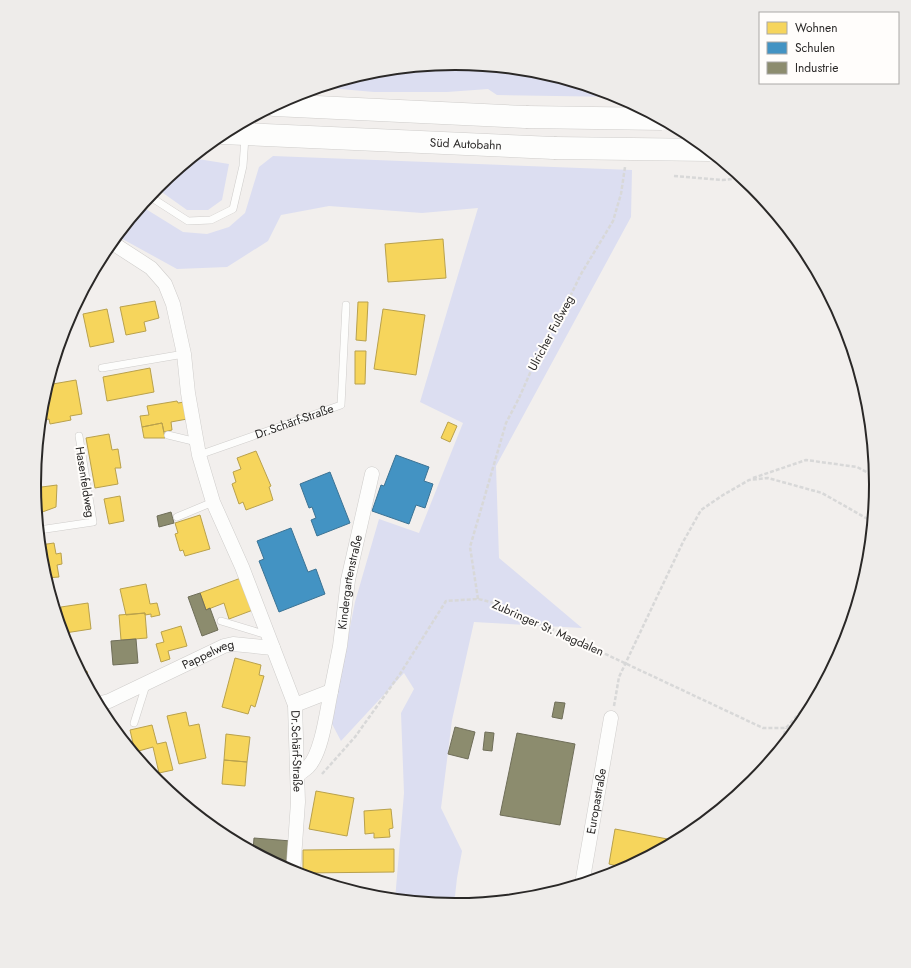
<svg xmlns="http://www.w3.org/2000/svg" width="911" height="968" font-family="Jost,sans-serif">
<style>
.green{fill:#dcdef1}
.homes{fill:#f6d55c;stroke:#b9a14c}
.schools{fill:#4393c3;stroke:#3c7394}
.industry{fill:#8c8c6e;stroke:#6f6e59}
.lines{fill:none;stroke-linecap:round;stroke-linejoin:round}
.service-casing{stroke:#cfcdcb;stroke-width:8}
.minor-casing{stroke:#cfcdcb;stroke-width:15}
.motorway-casing{stroke:#cfcdcb;stroke-width:23}
.path{stroke:#d8d8d8;stroke-width:2.5;stroke-dasharray:4 2;stroke-linecap:butt}
.service{stroke:#fdfdfc;stroke-width:7}
.minor{stroke:#fdfdfc;stroke-width:14}
.motorway{stroke:#fdfdfc;stroke-width:22}
.motorway-bridge-casing{stroke:#cfcdcb;stroke-width:23;stroke-linecap:butt}
.motorway-bridge{stroke:#fdfdfc;stroke-width:22}
.labels{text-anchor:middle;stroke-width:4;stroke-linejoin:round;paint-order:stroke}
.street-label{font-size:12px;fill:#2a2827;stroke:#fffdfb}
.rim{fill:none;stroke:#2a2827;stroke-width:2}
</style>
<rect width="100%" height="100%" fill="#f2efed"/>
<path class="green" d="M456,63L538,71L621,97L497,95L488,89L447,92H374L318,87L373,71Z
M273,156L632,170L631,217L496,466L499,558L582,628L474,622L452,720L441,808L462,851L457,878L454,905L395,900L404,793L401,713L414,689L404,673L341,741L331,722L355,602L379,519L419,533L463,423L420,402L478,208L422,213L329,206L281,215L268,241L227,267L177,269L117,236L141,206L183,232L207,234L229,227L245,213L259,167Z
M192,158L229,164L222,200L208,210H187L156,188Z"/>
<path class="homes" d="M443,239L446,278L388,282L385,244Z
M155,301L159,318L144,322L146,331L126,335L120,307Z
M358,302H368L366,341L356,340Z
M107,309L114,342L90,347L83,314Z
M383,309L425,315L416,375L374,369Z
M355,351H366L365,384H355Z
M150,368L154,392L107,401L103,377Z
M76,380L82,414L70,416L71,420L50,424L49,419L40,421L42,402L47,385Z
M177,401L178,403L184,402L187,419L171,422L172,430L164,432L162,423L142,427L140,416L149,415L147,406Z
M448,422L457,426L450,442L441,438Z
M162,423L165,438H144L142,427Z
M109,434L112,450L118,449L121,468H115L118,484L95,488L86,438Z
M256,451L271,486L269,487L273,500L246,510L243,502L239,504L232,484L236,482L233,472L241,469L237,458Z
M57,485L56,507L37,514L34,488Z
M120,496L124,521L109,524L104,499Z
M200,515L210,549L185,556L183,550L180,551L175,534L178,533L175,523Z
M54,543L56,554L61,553L62,564L57,565L59,577L46,578L42,566L40,545Z
M241,578L253,610L229,619L224,603L206,610L200,593Z
M53,583L54,596L51,597L47,584Z
M146,584L150,604L157,603L160,615L151,617V614L145,615V613L126,615L120,589Z
M88,603L91,629L65,633L61,607Z
M145,613L147,638L121,640L119,615Z
M181,626L187,646L168,651L170,659L161,662L156,644L164,642L161,632Z
M235,658L261,665L259,675L264,676L255,707L251,705L248,714L222,707Z
M87,671L90,691L80,672Z
M186,712L189,726L199,724L206,758L179,764L167,716Z
M152,725L157,744L166,742L173,770L159,773L153,747L135,752L130,730Z
M226,734L250,737L247,762L224,760Z
M224,760L247,762L245,786L222,784Z
M316,791L354,798L347,836L309,829Z
M391,809L393,828L389,829L390,837L374,838V833L365,834L364,811Z
M615,829L678,841L616,874L617,866L609,864Z
M394,849V872L303,873V850Z"/>
<path class="schools" d="M396,455L429,467L424,481L433,484L425,508L416,505L409,524L372,511L381,485L384,486Z
M330,472L350,523L317,536L311,520L316,518L312,507L309,508L300,484Z
M291,528L308,572L316,569L325,594L279,612L259,561L264,559L257,541Z"/>
<path class="industry" d="M171,512L174,523L159,527L157,516Z
M200,593L206,610L210,608L218,630L202,636L188,597Z
M136,639L138,663L113,665L111,641Z
M555,702L565,703L562,719L552,717Z
M455,727L475,732L468,759L448,754Z
M485,732L494,733L492,751L483,750Z
M517,733L575,744L560,825L500,815Z
M254,838L291,841L289,863L271,861L253,851Z"/>
<g class="lines">
<defs>
<g id="service">
<path d="M149,196L188,221L211,220L233,209L243,166L245,137"/>
<path d="M102,368L184,354"/>
<path d="M49,380H50"/>
<path d="M168,435L197,442"/>
<path id="s1" d="M199,455L341,405L346,305"/>
<path d="M177,517L213,502"/>
<path d="M39,530L93,522L79,436"/>
<path d="M221,621L267,635"/>
<path d="M134,723L146,685"/>
</g>
<g id="minor">
<path id="s2" d="M111,242L151,268L165,284L173,304L184,354L188,393L199,455L213,502L242,567L295,705L298,802L293,873"/>
<path id="s3" d="M98,704L109,701L224,646L233,644L273,648"/>
<path id="s4" d="M295,705L331,691L340,646L348,580L372,474"/>
<path d="M298,775C301,772 305,770 308,767C322,753 327,710 331,691"/>
<path id="s5" d="M582,884L611,718"/>
</g>
<g id="motorway">
<path d="M274,105L526,117"/>
<path id="s6" d="M222,133L554,148"/>
</g>
</defs>
<use href="#service" class="service-casing"/>
<use href="#minor" class="minor-casing"/>
<use href="#motorway" class="motorway-casing"/>
<path class="path" d="M615,94L618,101
M674,176L722,180L743,178
M753,478L806,460L857,467L876,477
M478,599L470,547L506,423L519,398L542,346L565,307L581,274L613,221L621,194L625,167
M614,706L619,677L683,542L701,510L723,495L749,480L768,478L822,493L873,522
M779,752L786,728
M322,774L355,737L400,674L446,601L478,599L499,604L763,728H786L803,709"/>
<use href="#service" class="service"/>
<use href="#minor" class="minor"/>
<use href="#motorway" class="motorway"/>
<defs>
<path id="motorway-bridge" d="M526,117L662,119
M554,148L710,150"/>
</defs>
<use href="#motorway-bridge" class="motorway-bridge-casing"/>
<use href="#motorway-bridge" class="motorway-bridge"/>
</g>
<g class="labels">
<g class="street-label">
<text dy="4" stroke="none"><textPath href="#s6" startOffset="244">Süd Autobahn</textPath></text>
<text transform="translate(551 333) rotate(-62)" y="4">Ulricher Fußweg</text>
<text dy="4" stroke="none"><textPath href="#s1" startOffset="101">Dr.Schärf-Straße</textPath></text>
<text transform="translate(85 482) rotate(81)" y="4">Hasenfeldweg</text>
<text dy="4" stroke="none"><textPath href="#s4" startOffset="149">Kindergartenstraße</textPath></text>
<text transform="translate(548 628) rotate(24)" y="4">Zubringer St. Magdalen</text>
<text dy="4" stroke="none"><textPath href="#s3" startOffset="121">Pappelweg</textPath></text>
<text dy="4" stroke="none"><textPath href="#s2" startOffset="558">Dr.Schärf-Straße</textPath></text>
<text dy="4" stroke="none"><textPath href="#s5" startOffset="84">Europastraße</textPath></text>
</g>
</g>
<path d="M0 0H911V968H0ZM41 484a414 414 0 1 1 828 0a414 414 0 1 1-828 0Z" fill="#eeecea" fill-rule="evenodd"/>
<path class="rim" d="M41 484a414 414 0 1 1 828 0a414 414 0 1 1-828 0Z"/>
<rect x="759" y="12" width="140" height="72" fill="#fffdfb" stroke="#aaa8a6"/>
<rect x="767" y="22" width="20" height="12" fill="#f6d55c" stroke="#aaa8a6"/>
<text x="795" y="32" font-size="12" fill="#2a2827">Wohnen</text>
<rect x="767" y="42" width="20" height="12" fill="#4393c3" stroke="#aaa8a6"/>
<text x="795" y="52" font-size="12" fill="#2a2827">Schulen</text>
<rect x="767" y="62" width="20" height="12" fill="#8c8c6e" stroke="#aaa8a6"/>
<text x="795" y="72" font-size="12" fill="#2a2827">Industrie</text>
</svg>
